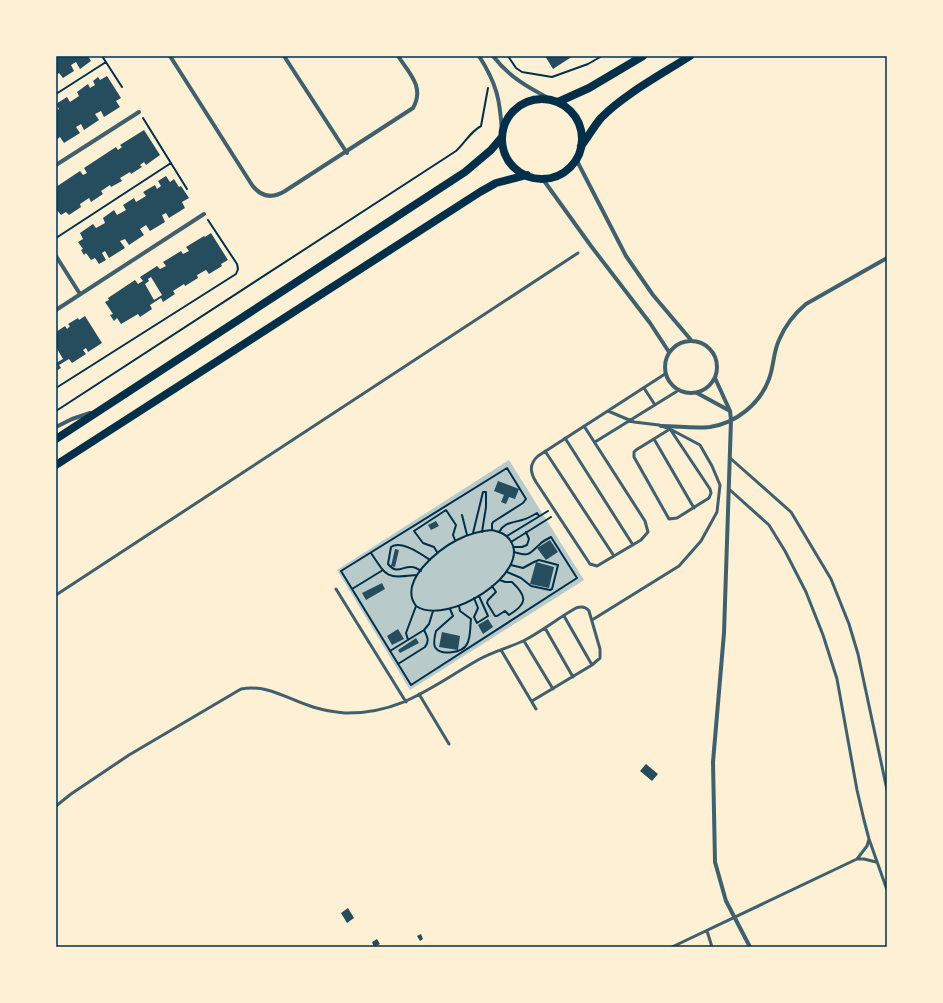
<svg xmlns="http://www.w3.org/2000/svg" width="943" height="1003" font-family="'PT Sans',sans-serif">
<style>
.green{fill:#b9caca}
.building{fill:#264d5e;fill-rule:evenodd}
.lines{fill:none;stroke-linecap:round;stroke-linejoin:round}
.path{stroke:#003049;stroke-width:2}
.service{stroke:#3f606c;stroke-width:3}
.minor{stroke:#3f606c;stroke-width:4}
.secondary{stroke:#003049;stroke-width:8}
.neatline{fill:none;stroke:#003049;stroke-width:1.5}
</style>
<rect width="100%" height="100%" fill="#fdf0d5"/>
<path class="green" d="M509,460L584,580L410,690L337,570Z"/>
<path class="building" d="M56,56H88L91,61L80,69L76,62L71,65L74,71L63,78L59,73L56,75Z
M545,56H573L553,69Z
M107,76L121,98L116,101L120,107L104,117L101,111L95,114L99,120L84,130L81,124L76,127L80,133L64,143L60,137L56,140V111L59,109L56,104L67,97L70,102L79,96L77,92L88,84L90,88L95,85L93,81L98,77L100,80Z
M144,130L160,155L146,165L144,162L140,165L142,167L131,174L130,172L120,178L122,181L111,187L110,185L101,191L103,194L91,202L89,198L80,204L81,207L69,215L66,212L61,215L56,209V187L80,171L83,175L87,173L84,168L116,147L118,150L122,147L120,145Z
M166,176L170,182L174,179L179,187L181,186L189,198L182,202L185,208L169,218L166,213L162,215L165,222L150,231L146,225L140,229L144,235L129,245L125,239L120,241L125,248L109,258L105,251L102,253L106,260L99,264L95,258L91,260L86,253L84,255L81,250L83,249L78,242L83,239L80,233L93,224L96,228L105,223L103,218L114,210L117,215L126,210L123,205L134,198L136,202L146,196L143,192L155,185L157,189L161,186L158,181Z
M211,233L228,260L221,264L222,266L209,274L206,270L197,275L198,278L185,286L184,284L173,291L175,294L163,302L161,298L150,305L152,309L140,317L138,314L121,324L117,318L114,321L110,315L113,314L105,302L109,300L108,298L135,280L138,284L143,281L140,277L157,266L160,269L166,266L163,262L181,251L183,254L189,251L186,247L204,236L205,237ZM151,277L162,295L154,300L145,284L149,281L148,279Z
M85,316L102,343L88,352L86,348L83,350L86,354L72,363L69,359L59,365L61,368L56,371V368L58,367L56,363L63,359L56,347V332L65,326L67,329L70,326L68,324L78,318L79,320Z
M498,481L519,489L515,499L509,497L506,504L501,502L504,495L494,491Z
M436,521L439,526L431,530L428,525Z
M550,540L558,552L546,560L537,548Z
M395,549L399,550L395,567L391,566Z
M536,562L554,567L549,588L530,584Z
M382,583L385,589L366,600L362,593Z
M488,619L493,627L483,634L478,625Z
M398,629L404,639L392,645L387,636Z
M442,632L460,636L458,650L439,647Z
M416,638L419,643L400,653L398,650Z
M646,764L658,774L652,781L640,771Z
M348,908L354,918L347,923L341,913Z
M421,934L423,939L420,941L417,936Z
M377,939L380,944L374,947L372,942Z"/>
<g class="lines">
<path class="path" d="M102,56L122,87
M508,56L516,68L522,72L552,77L588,64L602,56
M56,94L106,62
M143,118L187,189
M56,238L171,163
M56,388L236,274L238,269L237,264L208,220
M56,411L456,151C465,143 470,132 481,126L488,88
M462,515L467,535
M492,530V524L493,522L523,503L526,499L507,468L341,571L411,685L577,578L551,537C547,539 543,541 540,544C529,554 530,557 514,552
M492,530C500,532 506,534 510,540C533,572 448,627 416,606C398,582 437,550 457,540C468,534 480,531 492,530Z
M499,532C505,522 512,523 522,520C527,519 532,516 537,513L539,516
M473,533L483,492H486V507L482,532
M507,536L548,511
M511,542L551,517
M514,547H522L527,545L529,539L526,532
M437,552L434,547L423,543L414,531L446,510L456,525L453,535L455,540
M371,553C388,579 387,578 417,575
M421,571C418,569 415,567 412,567C402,566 397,575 388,564L391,547C401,540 421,554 430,560
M507,572L521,578L531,586L550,590L552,589L558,565L539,560L534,562L523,568L511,565
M492,586L496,592L488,600L487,603L495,616H497L505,611L509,615C527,604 528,597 512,582H505L500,580
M352,589L383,570
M474,598L478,608L474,617L477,623L488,616L479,596
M450,609L453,616L436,631C435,635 433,643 435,647C440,656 463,653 467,644C471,637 470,626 471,619L460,611L459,606
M408,640L406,633L416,606
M390,651L424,630L429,624L433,611
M398,664L425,647C430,641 427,636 424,630"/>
<path class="service" d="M644,388L655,405
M584,426L645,521L648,532L641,540L597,566L590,564L536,482C530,472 529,464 538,456L665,374
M565,438L633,545
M654,439L694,508
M595,442L679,390
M545,451L614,556
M730,458L791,512L831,579L849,624L858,654L887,790
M730,490L769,525L785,551L806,592L823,635L837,679L857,790L864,820L869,839L887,890
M336,589L406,702
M56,595L578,253
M564,616L592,665
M592,620L679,566L701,541L717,512L720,485L712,466L700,445L670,429L636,450L634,452V457L669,519L677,518L709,498L711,493L710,489L670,429L659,425L634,422L608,411
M545,628L573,677
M524,641L553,689
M501,650L536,709
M419,694L449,744
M56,806L71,794L129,755L241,689C268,684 287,699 313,707C323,710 334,712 345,713C401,714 432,686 478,660C492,652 508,648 523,641C541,632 558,618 576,608C582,606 586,607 589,611L600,649V658L592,665L532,701
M857,859H864L876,862
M707,931L712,947
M672,947L857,859L867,846L869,839"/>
<path class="minor" d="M170,56L252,185C261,197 272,199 285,191L413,108C425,87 409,73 398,56
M284,56L347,153
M479,56C497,84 500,100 502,132
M493,56C509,77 529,88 552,100
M576,159L626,256L653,295L691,340
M56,165L139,112
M542,178L591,246L650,323L669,352
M56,256L80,294
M56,310L204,214
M665 367a26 26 0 1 1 52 0a26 26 0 1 1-52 0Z
M697,393L730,411L715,378
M730,411L731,420L724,633L713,762L715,862L726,901L750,947
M661,426C678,426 694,429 710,427C736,423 760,404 769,379C774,366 773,353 779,340C785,326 794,314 806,304L887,258
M56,427L72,419L90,413"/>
<path class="secondary" d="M502 139a40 40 0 1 1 80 0a40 40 0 1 1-80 0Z
M558,102L589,88L643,56
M581,146C588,137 594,126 601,118C623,95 662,74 690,56
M56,439L465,172L491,150L502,137
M56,465L480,192L496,183L527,175"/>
</g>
<rect width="943" height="1003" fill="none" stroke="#fdf0d5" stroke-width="114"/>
<rect x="57" y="57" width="829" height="889" class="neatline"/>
</svg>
